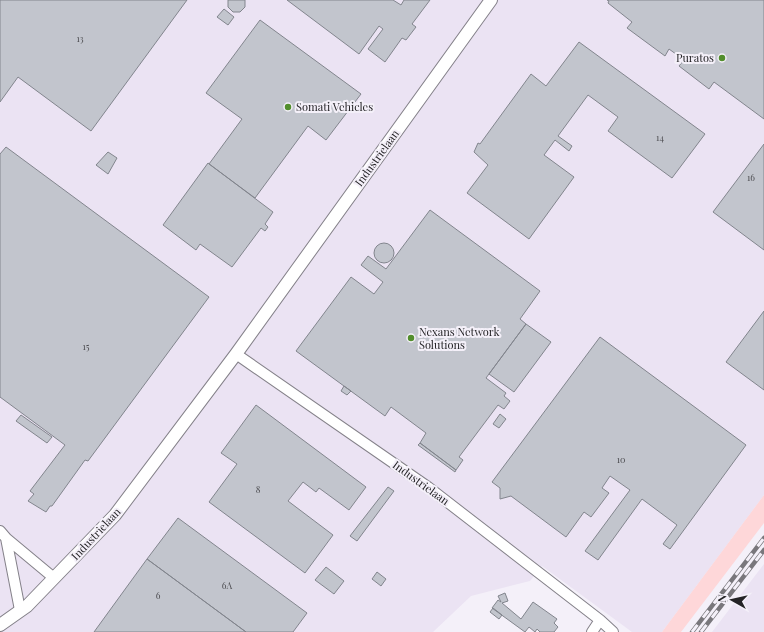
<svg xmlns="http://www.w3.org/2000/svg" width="764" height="632" font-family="'Playfair Display',serif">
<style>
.built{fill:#ebe3f3}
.green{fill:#fed7d9}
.building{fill:#c2c5cd;stroke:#82858d}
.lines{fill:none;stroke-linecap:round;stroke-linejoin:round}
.minor-casing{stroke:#848189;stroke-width:12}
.tertiary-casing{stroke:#848189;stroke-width:14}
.minor{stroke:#fff;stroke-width:10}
.tertiary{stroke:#fff;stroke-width:12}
.rail-casing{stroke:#79777c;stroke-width:4.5}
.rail{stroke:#f4f0f9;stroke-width:3;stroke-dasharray:9;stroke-linecap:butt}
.poi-dot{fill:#528e2d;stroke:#f4f0f9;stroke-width:1.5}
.labels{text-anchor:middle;stroke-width:4;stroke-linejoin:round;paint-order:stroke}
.number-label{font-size:9px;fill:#4c4c50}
.poi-label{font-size:11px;fill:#242326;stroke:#f4f0f9;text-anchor:start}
.street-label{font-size:11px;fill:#242326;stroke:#f4f0f9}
</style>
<rect width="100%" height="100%" fill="#f4f0f9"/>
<path class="built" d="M0,0H764V495L662,632H632L542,566L530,581L471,596L433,632H0Z
M764,564V632H712Z"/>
<path class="green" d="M764,495V523L681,632H662Z"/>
<path class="building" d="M0,0H187L91,131L18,77L0,102Z
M228,0H245V7L240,12H233L228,7Z
M287,0H393L401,5L404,0H430L412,24L416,27L406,40L402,38L385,62L368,49L383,29L379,26L359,54Z
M607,0H764V119L714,82L709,89L679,66L684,60L669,49L665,56L627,28L632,22L608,3L609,1Z
M224,9L234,17L228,25L217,17Z
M260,20L361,94L326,140L308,126L255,198L209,164L242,119L206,93Z
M579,42L705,134L672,178L608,131L618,117L588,95L558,136L572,146L569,151L555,140L544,155L574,177L529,239L467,193L488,165L474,152L478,143L480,144L531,74L546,86Z
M764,144V250L713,212Z
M6,147L209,297L88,461L85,460L52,506H50L46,512L28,501L34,494L30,491L65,445L0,397V154Z
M108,152L117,158L108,174L96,165Z
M208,163L273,212L265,224L268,227L265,231L261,228L232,267L200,244L196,250L163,225Z
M430,210L540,291L520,319L526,324L486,378L506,393L504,396L510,401L504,409L498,405L459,457L463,460L456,470L420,443L426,433L391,407L385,416L296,351L351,277L374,294L383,282L361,265L368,256L386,269Z
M374 253a10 10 0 1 1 20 0a10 10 0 1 1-20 0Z
M764,311V390L726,362Z
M526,324L551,342L514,392L489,374Z
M600,337L746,445L670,549L663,544L677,525L642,499L598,560L585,551L630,490L610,476L602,488L609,493L591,517L584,512L566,537L511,496L500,499V488L492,482Z
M344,386L351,391L347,395L341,391Z
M256,405L366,487L349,510L319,488L316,492L303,482L288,501L333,535L305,573L209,502L237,464L221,453Z
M500,414L506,419L499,428L493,424Z
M21,415L52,437L47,443L16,421Z
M420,443L456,470L455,472L418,445Z
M388,487L394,491L357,541L350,536Z
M178,518L307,613L293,632H246L147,559Z
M147,559L246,632H94Z
M326,567L344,581L334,594L315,580Z
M377,572L386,579L381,586L372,579Z
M505,593L508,601L502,603L521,619L533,602L557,619L554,623L558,627L554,632H540L537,629L535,632L529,627L525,632L492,608L498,600L501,602L498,596Z
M493,608L502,615L499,619L490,612Z"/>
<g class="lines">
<defs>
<path id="minor" d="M236,354L428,487L600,620L613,632
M0,531L6,538L20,610
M6,538L54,578
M592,632L600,620"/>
<path id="tertiary" d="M0,625L27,606L115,515L236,354L491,0"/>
</defs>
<use href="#minor" class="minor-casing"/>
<use href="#tertiary" class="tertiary-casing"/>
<use href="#minor" class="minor"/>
<use href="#tertiary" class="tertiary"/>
<defs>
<path id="rail" d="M692,632L764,538
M701,632L764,550"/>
</defs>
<use href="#rail" class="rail-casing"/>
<use href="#rail" class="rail"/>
</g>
<g class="poi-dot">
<circle cx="722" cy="58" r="4"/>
<circle cx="288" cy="107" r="4"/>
<circle cx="411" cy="338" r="4"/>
</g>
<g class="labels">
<g class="number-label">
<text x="80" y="42">13</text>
<text x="660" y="141">14</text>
<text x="751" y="181">16</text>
<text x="86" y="350">15</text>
<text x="621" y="463">10</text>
<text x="258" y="493">8</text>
<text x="227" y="589">6A</text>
<text x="158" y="599">6</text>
</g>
<g class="poi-label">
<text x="714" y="62" text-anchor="end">Puratos</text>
<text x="296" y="111">Somati Vehicles</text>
<text x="419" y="336">Nexans Network<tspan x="419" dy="13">Solutions</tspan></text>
</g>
<g class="street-label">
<text transform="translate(377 158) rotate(-54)" y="4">Industrielaan</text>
<text transform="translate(421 483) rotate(36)" y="4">Industrielaan</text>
<text transform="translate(96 534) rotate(-47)" y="4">Industrielaan</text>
</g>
</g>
<g transform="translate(732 600) rotate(278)" stroke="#f4f0f9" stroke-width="3" paint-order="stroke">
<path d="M0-3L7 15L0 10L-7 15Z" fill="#242326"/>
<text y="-6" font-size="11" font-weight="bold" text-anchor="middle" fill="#242326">N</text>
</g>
</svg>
